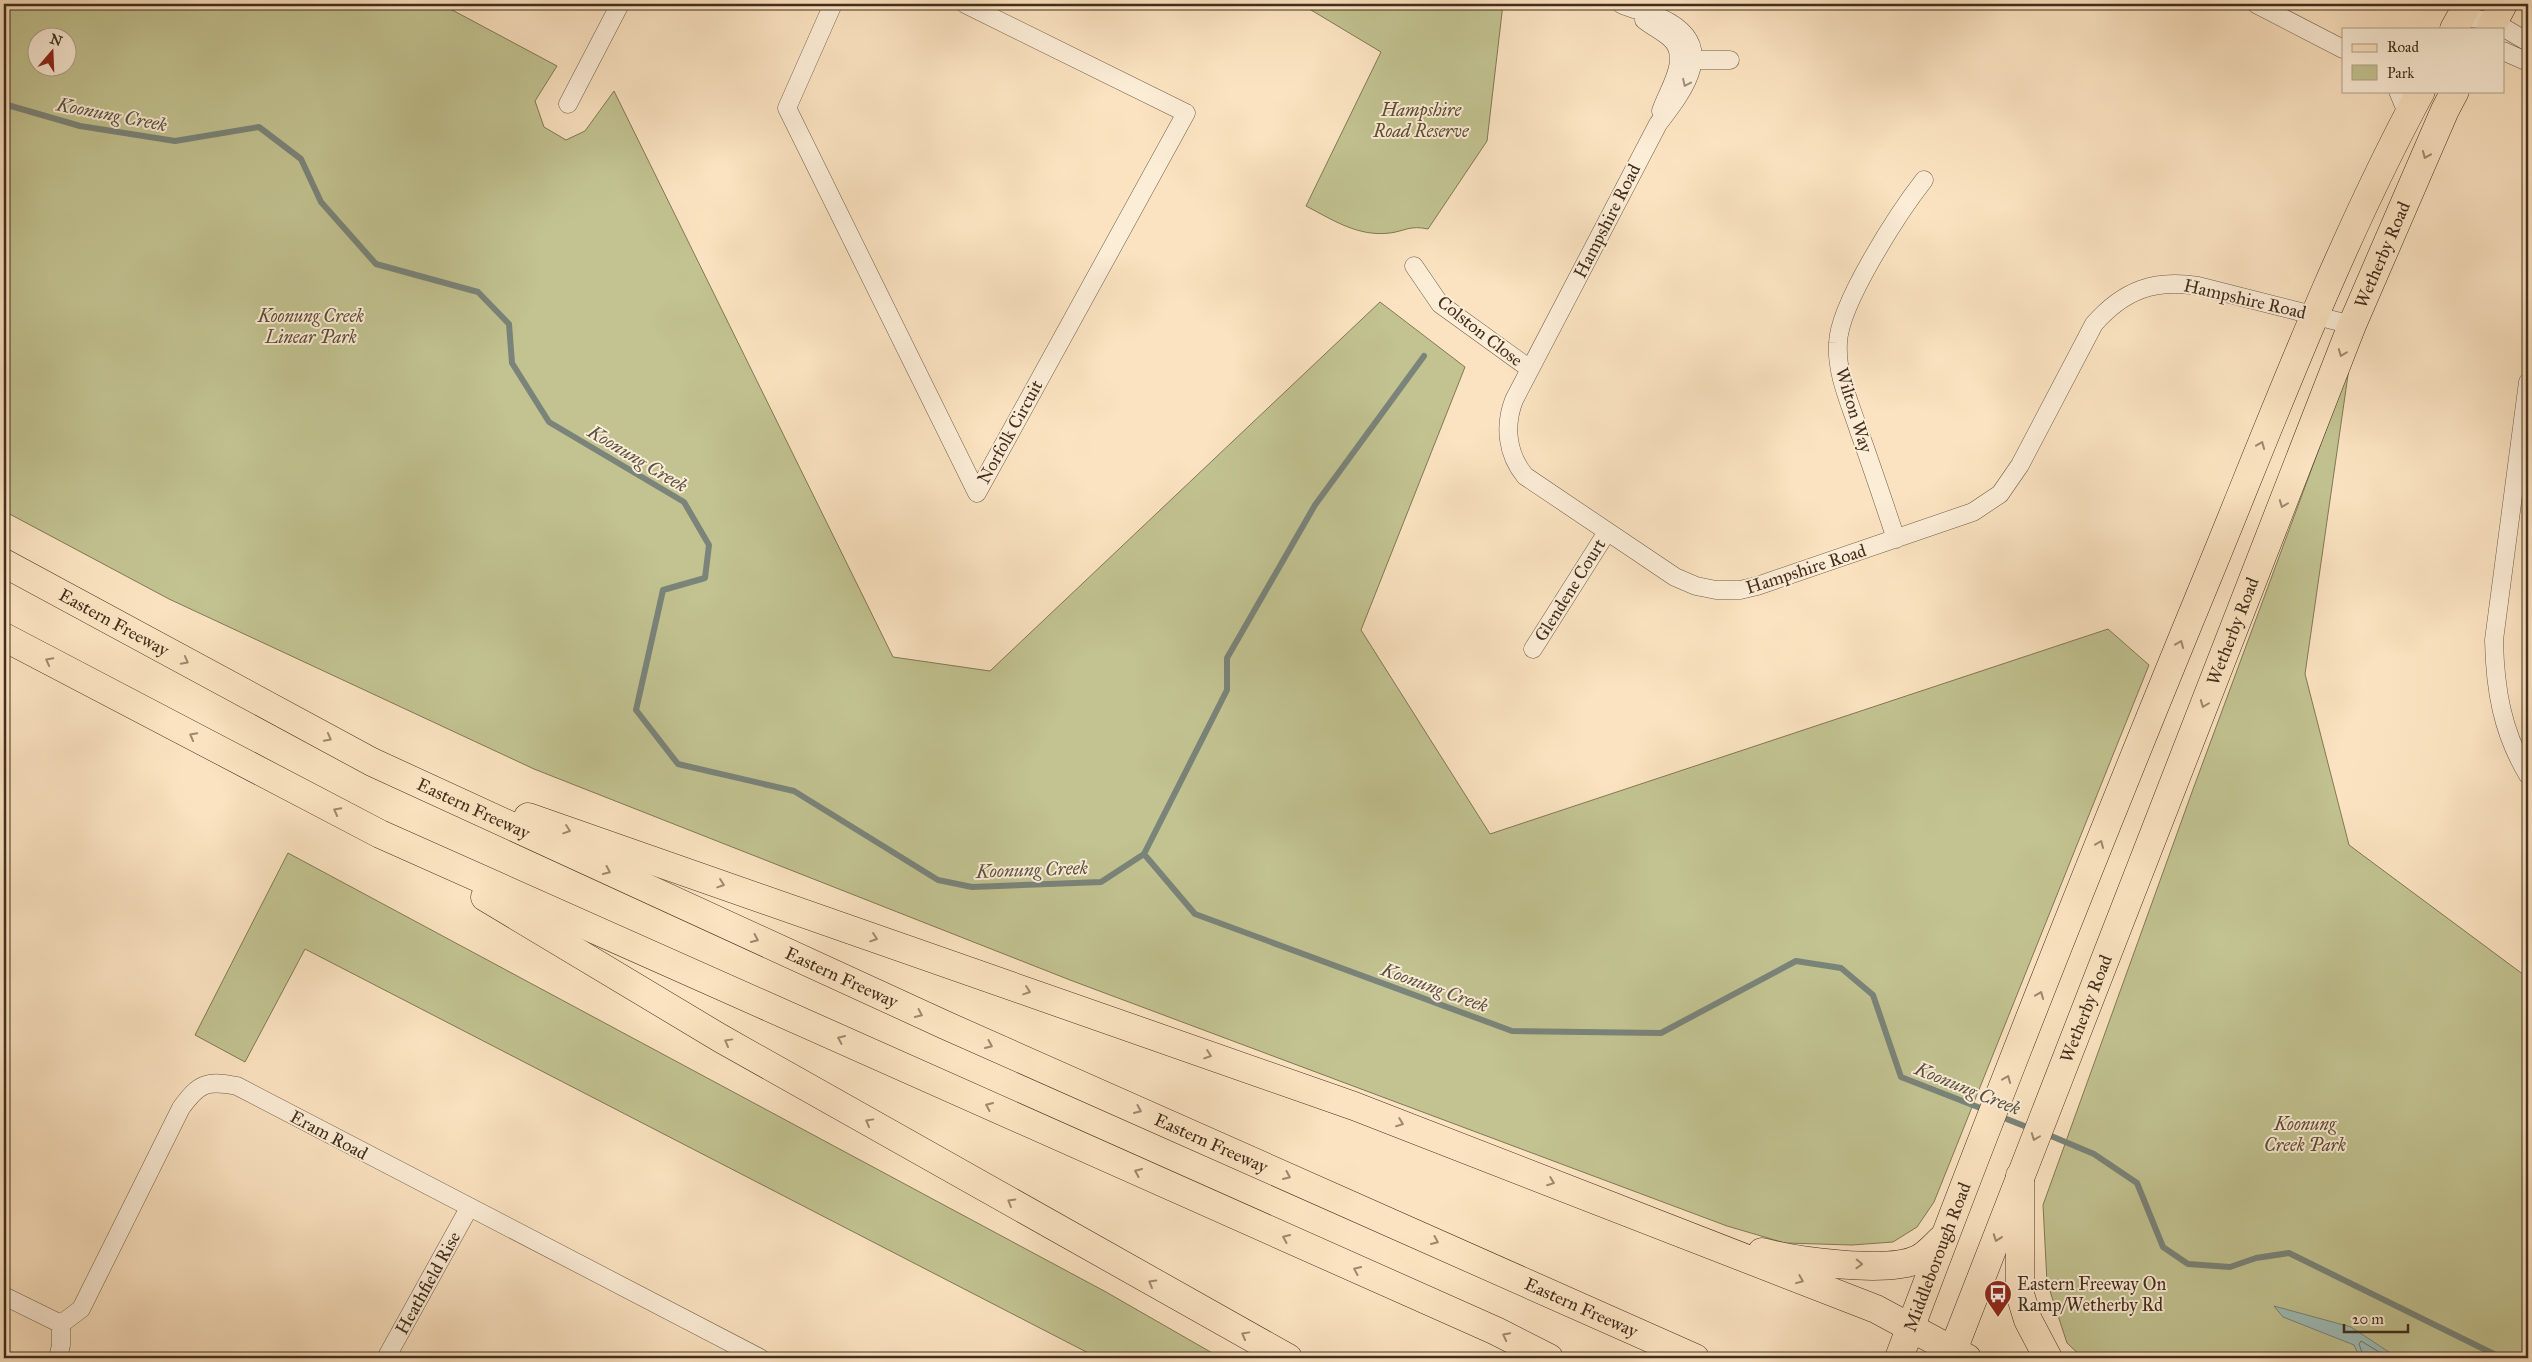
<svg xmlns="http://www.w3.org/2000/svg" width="2532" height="1362" font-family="'IM FELL Great Primer',serif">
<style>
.green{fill:#c2c391;stroke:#827856;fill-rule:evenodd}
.water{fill:#9fbdb8;stroke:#7a847a}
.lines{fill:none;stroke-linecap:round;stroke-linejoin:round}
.shore{stroke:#70766a;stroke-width:1}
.stream{stroke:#7a847a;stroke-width:6}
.street-casing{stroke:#705b45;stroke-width:19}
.primary-casing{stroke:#422e1c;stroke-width:29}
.highway-casing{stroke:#422e1c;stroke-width:29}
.street{stroke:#fcedd7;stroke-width:18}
.primary{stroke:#fbe3c1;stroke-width:28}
.highway{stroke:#fbe3c1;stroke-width:28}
.oneway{stroke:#9f8e7a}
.oneway2{stroke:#9e886e}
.labels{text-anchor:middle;stroke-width:4;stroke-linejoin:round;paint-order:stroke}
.park-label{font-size:18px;font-style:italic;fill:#5c4c33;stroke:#fcedd7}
.street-label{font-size:18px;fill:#422e1c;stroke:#fcedd7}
.poi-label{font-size:18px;fill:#422e1c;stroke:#fcedd7;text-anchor:start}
.water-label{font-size:19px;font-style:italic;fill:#595243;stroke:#fcedd7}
</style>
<rect width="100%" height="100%" fill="#fbe3c1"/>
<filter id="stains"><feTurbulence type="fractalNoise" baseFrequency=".004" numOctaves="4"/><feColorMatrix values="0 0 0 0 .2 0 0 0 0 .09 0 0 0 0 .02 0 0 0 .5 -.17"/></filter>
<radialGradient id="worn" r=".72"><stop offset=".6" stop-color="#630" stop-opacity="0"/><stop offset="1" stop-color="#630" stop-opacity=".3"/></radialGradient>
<path class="green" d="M4,4H441L557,66L535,101L544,127L566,140L585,131L614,91L893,657L990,671L1380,302L1465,367L1361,630L1490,834L2108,629L2149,665L1934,1202L1917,1227L1893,1242L1852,1245L1785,1243L1727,1226L1070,980L534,769L169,599L4,511ZM38,38H68V68H38Z
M1301,4H1503L1487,141L1428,229C1410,225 1405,231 1390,233C1358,237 1333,220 1306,206L1381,52Z
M2349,368L2305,674L2349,845L2528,978V1358H2083L2067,1343L2047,1282L2043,1205L2192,792Z
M288,853L1106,1292L1221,1358H1098L305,949L245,1062L195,1035Z"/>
<path class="water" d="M2274,1306L2351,1327L2398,1358H2360L2354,1345L2283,1317Z"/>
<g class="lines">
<path class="shore" d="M2364,1358L2359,1344L2361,1341L2389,1358"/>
<path class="stream" d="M4,104L80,126L175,141L259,127L301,159L321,202L376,264L478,292L509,324L512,363L549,422L684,502L709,545L705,578L663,590L636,710L678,764L794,791L938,880L972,887L1101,882L1144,854L1195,914L1512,1031L1661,1033L1796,961L1841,968L1873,995L1901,1077L1988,1111
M1144,854L1227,690V658L1315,505L1424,356
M1999,1116L2032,1129
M2044,1133L2094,1154L2137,1183L2163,1247L2188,1264L2230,1267L2256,1258L2289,1253L2502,1358"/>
<defs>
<path id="street" d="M833,4L787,108L977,493L1186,113L965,4
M1621,4C1634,10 1648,12 1661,18C1719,45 1685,89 1658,124L1514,400C1504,426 1507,454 1525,476L1675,577L1696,586L1716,590H1740L1757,586L1973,512L2000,494L2020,465L2094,324C2124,290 2154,279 2198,286L2352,325
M2256,4L2343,49
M2461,16L2494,22L2528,42
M1644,20C1653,27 1662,31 1670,38C1692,57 1668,90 1661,111
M2503,51L2528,62
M1683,60H1730
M2398,91L2408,115
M568,104L620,4
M1414,266L1440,304L1530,369
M2528,382L2494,640C2495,689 2502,732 2528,775
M1896,539C1884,503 1872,467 1859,431C1850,403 1836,374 1838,343C1839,304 1899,212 1924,180
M1533,649L1607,532
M4,1296L61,1324L81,1309L181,1108C199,1083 207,1080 237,1086L760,1358
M58,1358L61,1345V1324
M386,1358L469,1208"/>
<g id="primary">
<path d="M2454,29L2468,4"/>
<path d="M2490,29L2503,4"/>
<path id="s1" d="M1899,1358C1997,1096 2101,836 2208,576C2275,413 2337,247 2421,91"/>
<path id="s2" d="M1950,1358L2352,325L2445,110L2455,91"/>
</g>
<g id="highway">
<path id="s3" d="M4,563L372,762L945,1025L1695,1358"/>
<path d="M4,637L380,834L1496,1331L1549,1358"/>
<path d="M528,817L1354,1106L1876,1309L1967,1358"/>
<path d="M485,897L720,1038L1288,1358"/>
<path d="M2020,1176V1294L2028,1320L2048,1358"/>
<path d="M1762,1252C1794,1261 1889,1274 1918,1259C1927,1255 1936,1244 1944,1237"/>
</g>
</defs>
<use href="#street" class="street-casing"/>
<use href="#primary" class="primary-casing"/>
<use href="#highway" class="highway-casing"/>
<use href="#street" class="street"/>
<use href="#primary" class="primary"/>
<use href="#highway" class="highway"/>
</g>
<defs><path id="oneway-chevron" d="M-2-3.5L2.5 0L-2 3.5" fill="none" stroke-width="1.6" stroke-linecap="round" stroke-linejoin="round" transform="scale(1.25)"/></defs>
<use class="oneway" href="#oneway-chevron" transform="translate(1686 83) rotate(115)"/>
<g class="oneway2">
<use href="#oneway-chevron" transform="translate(2426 155) rotate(113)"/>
<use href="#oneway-chevron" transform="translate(2342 353) rotate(111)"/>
<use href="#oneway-chevron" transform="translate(2261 445) rotate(-68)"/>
<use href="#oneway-chevron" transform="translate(2283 504) rotate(111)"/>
<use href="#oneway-chevron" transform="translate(2180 644) rotate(-68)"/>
<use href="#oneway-chevron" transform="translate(49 661) rotate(-152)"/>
<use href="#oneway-chevron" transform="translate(185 661) rotate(28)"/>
<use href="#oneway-chevron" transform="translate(2204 704) rotate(111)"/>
<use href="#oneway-chevron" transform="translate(193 736) rotate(-152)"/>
<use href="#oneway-chevron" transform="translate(328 738) rotate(28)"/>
<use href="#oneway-chevron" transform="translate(337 811) rotate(-152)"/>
<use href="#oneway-chevron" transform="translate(567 830) rotate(19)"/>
<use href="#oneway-chevron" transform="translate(2100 844) rotate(-68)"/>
<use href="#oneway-chevron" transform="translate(607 871) rotate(25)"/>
<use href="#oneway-chevron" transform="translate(721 884) rotate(19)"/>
<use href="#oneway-chevron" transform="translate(874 938) rotate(19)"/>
<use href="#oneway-chevron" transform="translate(755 939) rotate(25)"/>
<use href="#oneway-chevron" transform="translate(1027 991) rotate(19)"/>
<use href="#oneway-chevron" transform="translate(2040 995) rotate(-68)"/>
<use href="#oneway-chevron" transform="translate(919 1014) rotate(25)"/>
<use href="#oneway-chevron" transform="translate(841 1039) rotate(-156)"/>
<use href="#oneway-chevron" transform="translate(728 1042) rotate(-151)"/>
<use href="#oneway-chevron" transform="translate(989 1045) rotate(24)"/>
<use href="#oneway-chevron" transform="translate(1208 1055) rotate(19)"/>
<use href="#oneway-chevron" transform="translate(2007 1079) rotate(-68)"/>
<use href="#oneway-chevron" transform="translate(989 1106) rotate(-156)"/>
<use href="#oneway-chevron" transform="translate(1138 1110) rotate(24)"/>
<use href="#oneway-chevron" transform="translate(869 1122) rotate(-151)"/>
<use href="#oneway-chevron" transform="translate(1400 1123) rotate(21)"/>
<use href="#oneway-chevron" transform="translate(2035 1137) rotate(111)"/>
<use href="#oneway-chevron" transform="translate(1138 1172) rotate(-156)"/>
<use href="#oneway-chevron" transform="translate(1287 1176) rotate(24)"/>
<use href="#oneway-chevron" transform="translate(1551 1182) rotate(21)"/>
<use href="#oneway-chevron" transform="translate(1011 1202) rotate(-150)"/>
<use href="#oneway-chevron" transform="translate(1286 1238) rotate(-156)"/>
<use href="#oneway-chevron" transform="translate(1997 1238) rotate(110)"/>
<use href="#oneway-chevron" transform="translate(1435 1241) rotate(24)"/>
<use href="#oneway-chevron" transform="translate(1859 1264) rotate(2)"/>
<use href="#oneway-chevron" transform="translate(1357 1270) rotate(-156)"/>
<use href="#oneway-chevron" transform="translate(1800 1280) rotate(22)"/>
<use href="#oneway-chevron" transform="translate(1152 1283) rotate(-150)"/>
<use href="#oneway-chevron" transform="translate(1245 1335) rotate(-151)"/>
<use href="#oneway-chevron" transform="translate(1506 1336) rotate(-153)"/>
</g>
<defs>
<symbol id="bus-pin" viewBox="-11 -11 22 30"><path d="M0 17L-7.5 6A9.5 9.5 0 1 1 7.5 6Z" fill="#8f2418" stroke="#fcedd7"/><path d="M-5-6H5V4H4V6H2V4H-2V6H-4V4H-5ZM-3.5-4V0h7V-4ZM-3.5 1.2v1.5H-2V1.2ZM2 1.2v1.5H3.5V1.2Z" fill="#fff"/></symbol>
</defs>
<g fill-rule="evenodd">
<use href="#bus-pin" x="1982" y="1278" width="32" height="43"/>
</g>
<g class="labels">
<g class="park-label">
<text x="1421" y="116">Hampshire<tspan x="1421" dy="21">Road Reserve</tspan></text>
<text x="311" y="322">Koonung Creek<tspan x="311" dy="21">Linear Park</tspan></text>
<text x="2305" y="1130">Koonung<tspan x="2305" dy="21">Creek Park</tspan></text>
</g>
<g class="street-label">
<text transform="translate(1607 221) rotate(-63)" y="6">Hampshire Road</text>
<text dy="6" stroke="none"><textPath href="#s2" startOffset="1185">Wetherby Road</textPath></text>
<text transform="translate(2245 299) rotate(13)" y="6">Hampshire Road</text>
<text transform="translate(1480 331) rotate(38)" y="6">Colston Close</text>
<text transform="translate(1854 410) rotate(73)" y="6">Wilton Way</text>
<text transform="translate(1010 432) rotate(-61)" y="6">Norfolk Circuit</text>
<text transform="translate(1806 569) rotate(-18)" y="6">Hampshire Road</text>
<text transform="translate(1570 590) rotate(-58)" y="6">Glendene Court</text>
<text dy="6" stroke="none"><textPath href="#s3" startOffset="125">Eastern Freeway</textPath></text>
<text dy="6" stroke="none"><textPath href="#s2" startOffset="780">Wetherby Road</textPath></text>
<text dy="6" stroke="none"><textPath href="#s3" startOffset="530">Eastern Freeway</textPath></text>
<text dy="6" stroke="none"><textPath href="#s3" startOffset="935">Eastern Freeway</textPath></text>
<text dy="6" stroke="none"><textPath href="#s2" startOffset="375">Wetherby Road</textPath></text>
<text transform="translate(329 1135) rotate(28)" y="6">Eram Road</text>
<text dy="6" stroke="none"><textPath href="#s3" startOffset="1340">Eastern Freeway</textPath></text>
<text dy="6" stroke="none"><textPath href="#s1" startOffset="108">Middleborough Road</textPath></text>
<text transform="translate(428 1283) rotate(-61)" y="6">Heathfield Rise</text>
<text dy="6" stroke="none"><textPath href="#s3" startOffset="1745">Eastern Freeway</textPath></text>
</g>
<g class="poi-label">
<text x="2017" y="1290">Eastern Freeway On<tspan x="2017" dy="21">Ramp/Wetherby Rd</tspan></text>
</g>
<g class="water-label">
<text transform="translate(112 114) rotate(11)" y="7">Koonung Creek</text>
<text transform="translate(638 458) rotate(31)" y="7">Koonung Creek</text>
<text transform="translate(1032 869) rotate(-2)" y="7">Koonung Creek</text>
<text transform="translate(1435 987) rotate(20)" y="7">Koonung Creek</text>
<text transform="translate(1968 1088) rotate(22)" y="7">Koonung Creek</text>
</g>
</g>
<rect width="2532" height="1362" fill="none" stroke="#fbe3c1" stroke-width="20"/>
<rect x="5" y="5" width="2522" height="1352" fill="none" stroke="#422e1c" stroke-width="2.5"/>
<rect x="10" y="10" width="2512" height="1342" fill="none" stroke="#422e1c"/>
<rect x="2342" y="28" width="162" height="65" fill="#fcedd7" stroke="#b2a18c"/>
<rect x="2352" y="44" width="25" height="8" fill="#fbe3c1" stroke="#b2a18c"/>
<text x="2387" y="52" font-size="15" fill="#422e1c">Road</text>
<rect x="2352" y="65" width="25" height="15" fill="#c2c391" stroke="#b2a18c"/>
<text x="2387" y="78" font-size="15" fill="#422e1c">Park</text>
<g transform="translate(52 52) rotate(19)"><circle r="24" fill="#fcedd7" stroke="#b2a18c"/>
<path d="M0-4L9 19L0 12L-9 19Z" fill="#8f2418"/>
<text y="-8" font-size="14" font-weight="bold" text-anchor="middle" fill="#422e1c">N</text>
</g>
<path d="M2344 1324v8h64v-8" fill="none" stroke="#422e1c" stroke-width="2.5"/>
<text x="2352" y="1324" font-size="15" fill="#422e1c" stroke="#fcedd7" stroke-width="4" paint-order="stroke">20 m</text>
<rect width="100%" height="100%" filter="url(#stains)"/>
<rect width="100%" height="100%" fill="url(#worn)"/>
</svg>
